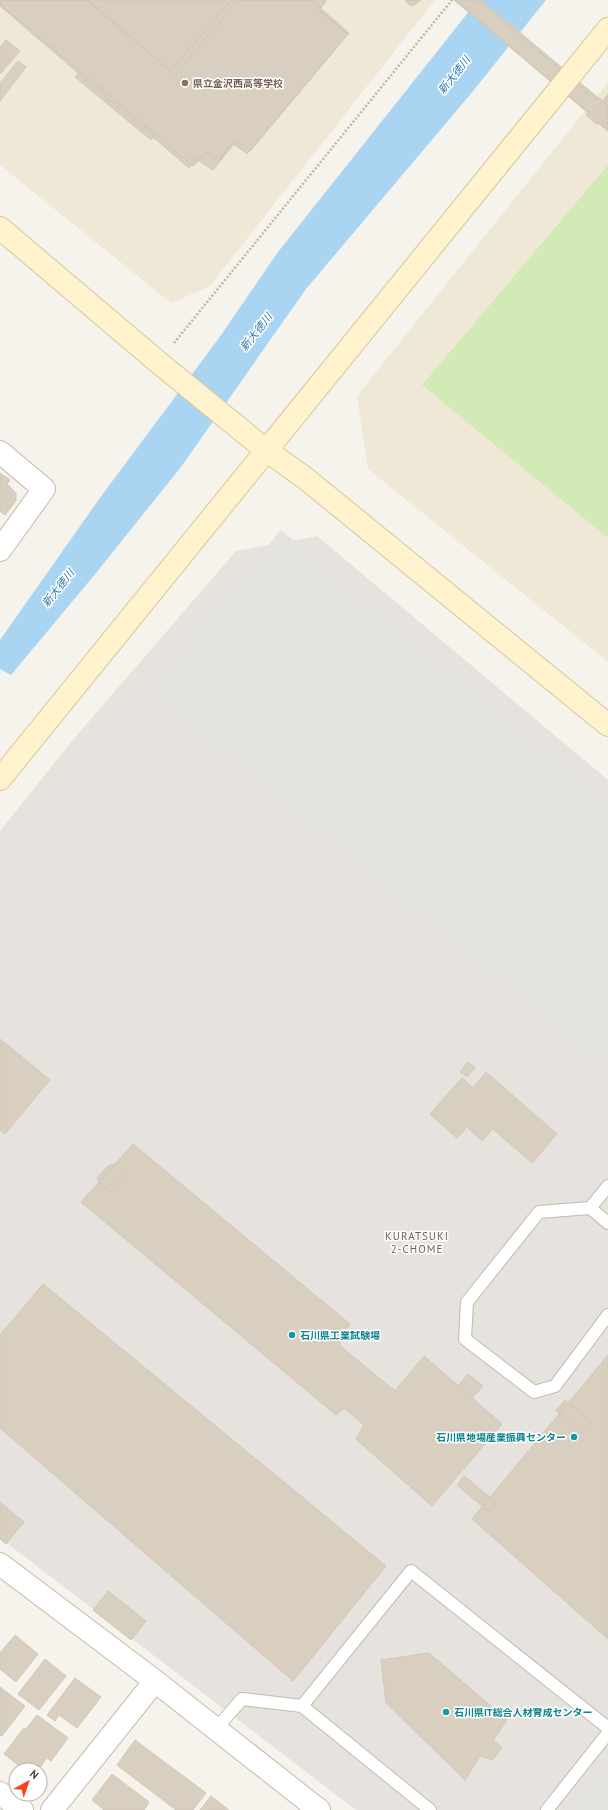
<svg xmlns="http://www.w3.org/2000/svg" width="608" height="1810" font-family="'PT Sans','Noto Sans JP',sans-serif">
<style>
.industrial{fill:#e6e2dd}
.education{fill:#efe8d6}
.green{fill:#d2eab5}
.parking{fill:#e5e3e0}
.water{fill:#a9d4f2}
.building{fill:#d8cfc1;stroke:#d3c7b4}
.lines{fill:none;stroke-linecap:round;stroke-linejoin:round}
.lane-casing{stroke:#c2bbae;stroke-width:14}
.street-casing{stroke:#c2bbae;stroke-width:24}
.secondary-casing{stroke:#d6c79b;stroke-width:24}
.path{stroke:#c4b79f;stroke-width:2.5;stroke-dasharray:2 2;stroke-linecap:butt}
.lane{stroke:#fff;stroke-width:12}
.street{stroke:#fff;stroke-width:22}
.secondary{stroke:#fff3cd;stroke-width:22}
.education-dot{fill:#8d6e63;stroke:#fff;stroke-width:1.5}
.culture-dot{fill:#0f9aa8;stroke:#fff;stroke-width:1.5}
.labels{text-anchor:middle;stroke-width:3;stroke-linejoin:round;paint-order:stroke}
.education-label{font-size:10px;font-weight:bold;fill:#785e54;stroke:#fff;text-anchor:start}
.culture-label{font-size:10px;font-weight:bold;fill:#0d838f;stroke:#fff;text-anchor:start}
.water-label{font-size:11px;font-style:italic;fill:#2e7ab2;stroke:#fff}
.neighbourhood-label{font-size:11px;letter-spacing:1px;fill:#6e6250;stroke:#fff}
</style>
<rect width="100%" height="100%" fill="#f6f3ec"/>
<path class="industrial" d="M317,536L608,780V1810H356L0,1538V831L72,741L236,551Z"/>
<path class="education" d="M0,0H435L209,287L171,303L0,165Z
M608,82V662L368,469L357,396Z"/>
<path class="green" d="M608,165V538L422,385Z"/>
<path class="parking" d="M281,530L608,798V1076L142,692Z
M606,1764L608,1765V1810H568Z"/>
<path class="water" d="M478,0H546L469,96L306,289L181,467L96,573L11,675L0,669V640L102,495L219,338L278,252Z"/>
<path class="building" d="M0,0H86L171,71L231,0H324L326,1L319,10L348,34L250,151L235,139L218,161L206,152L193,166L0,4Z
M0,0H88L175,75L238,0H311L349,33L247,154L234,144L213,170L196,159L189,168L0,6Z
M0,0H324L326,1L319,10L348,34L250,151L235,139L218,161L206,152L193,166L0,4Z
M86,0H231L171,71Z
M405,0H421L413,6L408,4Z
M454,0H478L596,100L598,97L608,105V131L598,123L596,124L586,115L588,113Z
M456,0H481L608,106V129Z
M6,40L20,51L0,74V47Z
M18,61L26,67L0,101V83Z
M80,71L155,135L151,140L75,77Z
M608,94V124L593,112Z
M0,473L10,480L7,484L16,493V501L5,515L0,511Z
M0,1039L50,1080L5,1134L0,1130Z
M468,1062L475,1068L467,1077L460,1072Z
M486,1072L557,1134L532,1163L493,1129L482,1141L467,1127L457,1138L430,1114L462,1078L473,1088Z
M133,1144L350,1324L339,1345L395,1391L424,1356L502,1424L432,1506L356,1439L364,1425L344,1408L336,1415L81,1202Z
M113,1164L125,1174L110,1192L99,1182L97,1178L108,1166Z
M43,1284L386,1566L293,1681L0,1428V1335Z
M608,1355V1639L472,1519Z
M468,1374L483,1386L473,1397L459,1385Z
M565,1400L591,1422L582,1433L556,1411Z
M464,1476L497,1503L489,1512L457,1485Z
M0,1502L24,1522L6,1544L0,1539Z
M108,1591L146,1621L131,1640L93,1610Z
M15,1635L38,1654L16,1682L0,1669V1653Z
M429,1653L507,1720L493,1740L502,1747L493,1760L480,1756L465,1780L386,1703L381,1660Z
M45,1659L66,1676L39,1710L18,1694Z
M75,1678L101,1697L77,1728L59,1715L55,1721L47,1715Z
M0,1687L25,1706L2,1736L0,1735Z
M37,1715L68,1738L51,1761L47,1758L38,1770H33L24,1763L21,1767L4,1754L24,1728L26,1729Z
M135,1740L206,1793L193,1810H176L117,1765Z
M112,1774L149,1802L144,1810H104L92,1800Z
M211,1796L229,1810H200Z"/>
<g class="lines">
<defs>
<path id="lane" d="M590,1208L608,1186
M608,1223L590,1208L539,1212L467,1302L465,1339L534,1392L555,1386L608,1315
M302,1706L430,1810
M215,1730L242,1699L302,1706L411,1571L608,1728
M547,1810L608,1733"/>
<path id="street" d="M0,452L44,489L0,550
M0,1564L155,1681L319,1810
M0,1793L22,1810
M52,1810L155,1681"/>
<path id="secondary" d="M0,228L158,362L267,451L305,478L608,725
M0,779L608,29"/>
</defs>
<use href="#lane" class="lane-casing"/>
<use href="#street" class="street-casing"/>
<use href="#secondary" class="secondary-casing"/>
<path class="path" d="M174,343L452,0"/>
<use href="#lane" class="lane"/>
<use href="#street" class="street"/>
<use href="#secondary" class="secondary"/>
</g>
<circle class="education-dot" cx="185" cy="83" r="4"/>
<g class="culture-dot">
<circle cx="292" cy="1335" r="4"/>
<circle cx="574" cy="1437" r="4"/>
<circle cx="446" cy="1712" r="4"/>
</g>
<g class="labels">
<g class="education-label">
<text x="193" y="87">県立金沢西高等学校</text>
</g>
<g class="culture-label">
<text x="300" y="1339">石川県工業試験場</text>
<text x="566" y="1441" text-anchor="end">石川県地場産業振興センター</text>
<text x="454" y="1716">石川県IT総合人材育成センター</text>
</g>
<g class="water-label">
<text transform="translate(454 75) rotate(-52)" y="4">新大徳川</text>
<text transform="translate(256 332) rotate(-52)" y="4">新大徳川</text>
<text transform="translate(58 588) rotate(-52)" y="4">新大徳川</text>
</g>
<g class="neighbourhood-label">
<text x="417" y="1240">KURATSUKI<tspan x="417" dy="13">2-CHOME</tspan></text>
</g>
</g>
<g transform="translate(28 1782) rotate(40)"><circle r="19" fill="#ffffff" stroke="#b7b4b0"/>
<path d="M0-3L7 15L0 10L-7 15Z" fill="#fc3f1d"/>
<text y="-6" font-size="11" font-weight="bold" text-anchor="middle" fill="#4b4439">N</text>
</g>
</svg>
